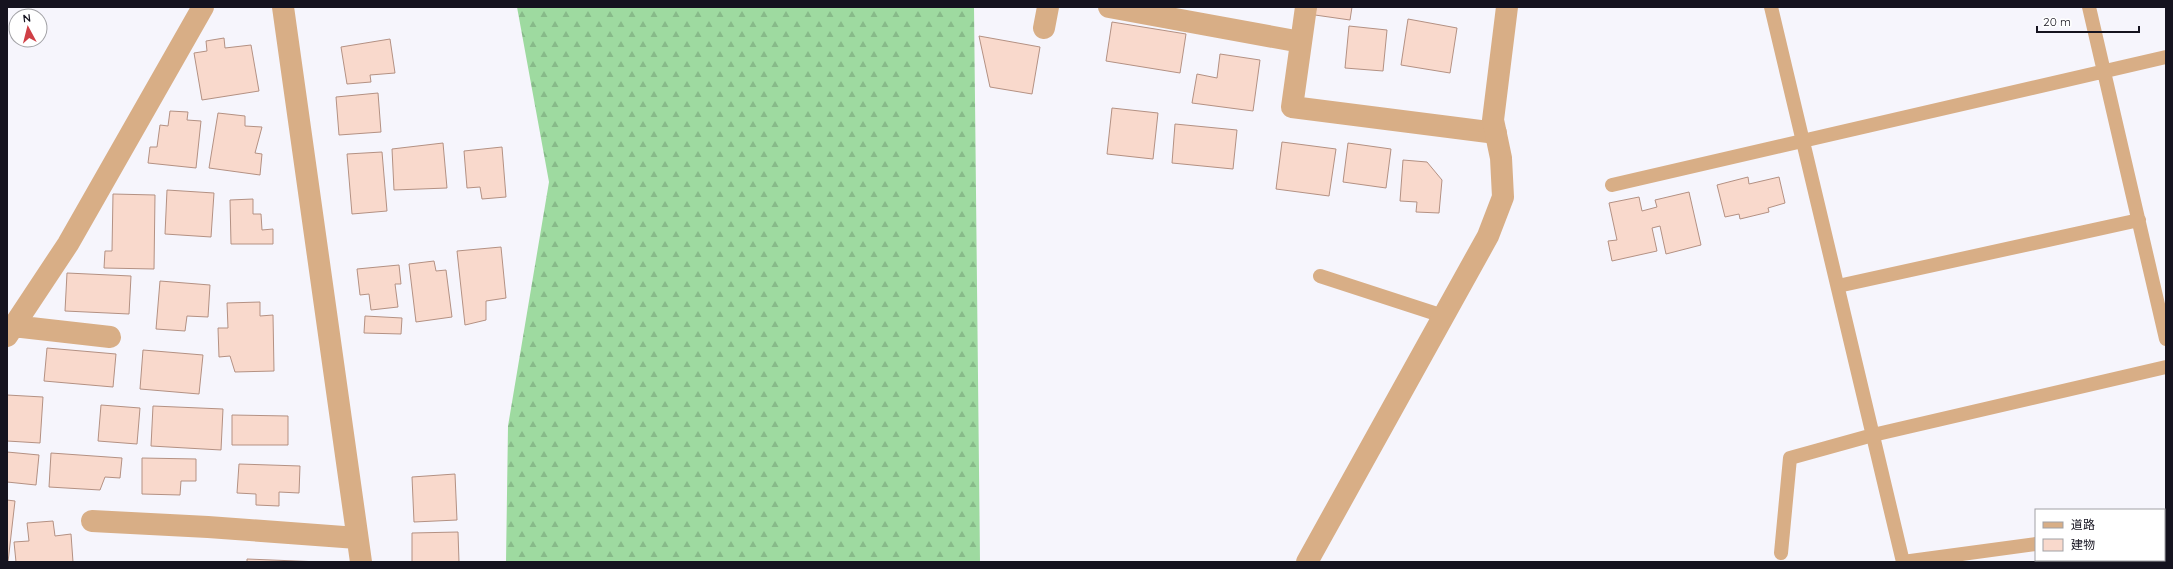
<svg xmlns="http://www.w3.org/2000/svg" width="2173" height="569" font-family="Quicksand,'Noto Sans JP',sans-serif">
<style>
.forest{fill:url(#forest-firs)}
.building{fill:#f9d9cc;stroke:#b49183}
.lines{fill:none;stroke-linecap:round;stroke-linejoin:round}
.service{stroke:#d8ae86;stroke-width:14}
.minor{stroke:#d8ae86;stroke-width:22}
.tertiary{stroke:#d8ae86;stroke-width:22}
</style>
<defs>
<pattern id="forest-firs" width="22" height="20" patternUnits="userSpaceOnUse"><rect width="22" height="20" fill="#9edaa0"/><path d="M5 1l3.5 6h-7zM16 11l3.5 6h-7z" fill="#87ba89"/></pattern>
</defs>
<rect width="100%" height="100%" fill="#f6f5fc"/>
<path class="forest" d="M517,7H974L980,562H506L508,426L549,182Z"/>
<path class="building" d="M1316,7H1352L1350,20L1315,15Z
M1408,19L1457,28L1450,73L1401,65Z
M1112,22L1186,34L1180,73L1106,61Z
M1349,26L1387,30L1383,71L1345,68Z
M979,36L1040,47L1032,94L990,87Z
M224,38L225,48L251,45L259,91L202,100L194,53L207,51L206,41Z
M390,39L395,73L370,75L371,82L347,84L341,47Z
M1220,54L1260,60L1253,111L1192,103L1197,74L1217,78Z
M378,93L381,132L339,135L336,97Z
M1112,108L1158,113L1153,159L1107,154Z
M170,111L188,112L187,120L201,121L196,168L148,163L150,147H157L160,125L168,126Z
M218,113L245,116V126L262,127L255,153L262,154L260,175L209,168Z
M1175,124L1237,130L1233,169L1172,163Z
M1282,142L1336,149L1329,196L1276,189Z
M443,143L447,188L394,190L392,149Z
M1348,143L1391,149L1386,188L1343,182Z
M502,147L506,197L482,199L480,187L467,188L464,151Z
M382,152L387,211L352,214L347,154Z
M1403,160L1427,162L1442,180L1439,213L1416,212L1417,202L1400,201Z
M1748,177L1749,184L1779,177L1785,203L1768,208L1769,212L1740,219L1739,214L1725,217L1717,185Z
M167,190L214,193L211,237L165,234Z
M1689,192L1701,245L1666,254L1660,226L1652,228L1657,251L1612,261L1608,241L1617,240L1609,203L1639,197L1642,211L1657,207L1655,200Z
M113,194L155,195L154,269L104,268L105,251H112Z
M253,199V214H261L262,230L273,229V244H231L230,200Z
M501,247L506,298L486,301V320L465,325L457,251Z
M434,261L436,271L446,270L452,317L416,322L409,264Z
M399,265L401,284H395L398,307L371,310L369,294L360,295L357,269Z
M67,273L131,276L129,314L65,311Z
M160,281L210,285L208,317L187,316L185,331L156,329Z
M260,302V316L273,315L274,371L235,372L230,356L219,357L218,328H228L227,303Z
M365,316L402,318L401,334L364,333Z
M47,348L116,354L113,387L44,381Z
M143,350L203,355L199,394L140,389Z
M7,395L43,397L40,443L7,441Z
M101,405L140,408L137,444L98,441Z
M153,406L223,409L221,450L151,446Z
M232,415L288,416V445H232Z
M7,452L39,455L36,485L7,482Z
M51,453L122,458L120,478L105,477L100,490L49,487Z
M142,458L196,459V481H181L180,495L142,494Z
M239,464L300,466L299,493L279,492V506L256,505V494L237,493Z
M455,474L457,520L414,522L412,477Z
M7,500L15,501L8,562H7Z
M53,521L55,536L71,534L73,562H16L14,542L29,541L27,523Z
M458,532L459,562H412V533Z
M247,559L321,562H247Z"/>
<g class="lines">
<path class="service" d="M1771,7L1903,562L2036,544
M2089,7L2166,339
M1612,185L2166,57
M1320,276L1443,316
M1838,286L2139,220
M2164,526H2166
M1781,553L1790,458L1873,435L2166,367"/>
<path class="minor" d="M283,7L361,562
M1109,7L1301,42
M1306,7L1292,107L1496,133
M1044,28L1048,7
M13,326L110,337
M7,336L68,244L203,7
M92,521L208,527L357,538"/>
<path class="tertiary" d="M1307,562L1488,236L1503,197L1501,158L1493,120L1507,7"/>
</g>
<rect width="2173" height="569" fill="none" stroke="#15131f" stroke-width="16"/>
<rect x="2035" y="509" width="130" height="52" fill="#ffffff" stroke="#a1a1a5"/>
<rect x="2043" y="522" width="20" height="6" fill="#d8ae86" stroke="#a1a1a5"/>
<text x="2071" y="529" font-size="12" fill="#15131f">道路</text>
<rect x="2043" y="539" width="20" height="12" fill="#f9d9cc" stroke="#a1a1a5"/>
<text x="2071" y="549" font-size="12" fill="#15131f">建物</text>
<g transform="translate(28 28) rotate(353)"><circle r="19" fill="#ffffff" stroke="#a1a1a5"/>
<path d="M0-3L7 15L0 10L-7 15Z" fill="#cf3f46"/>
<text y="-6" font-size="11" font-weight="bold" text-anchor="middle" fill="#15131f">N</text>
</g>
<path d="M2037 26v6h102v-6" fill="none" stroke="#15131f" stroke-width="2"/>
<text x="2043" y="26" font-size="12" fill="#15131f" stroke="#ffffff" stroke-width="3" paint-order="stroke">20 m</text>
</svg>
